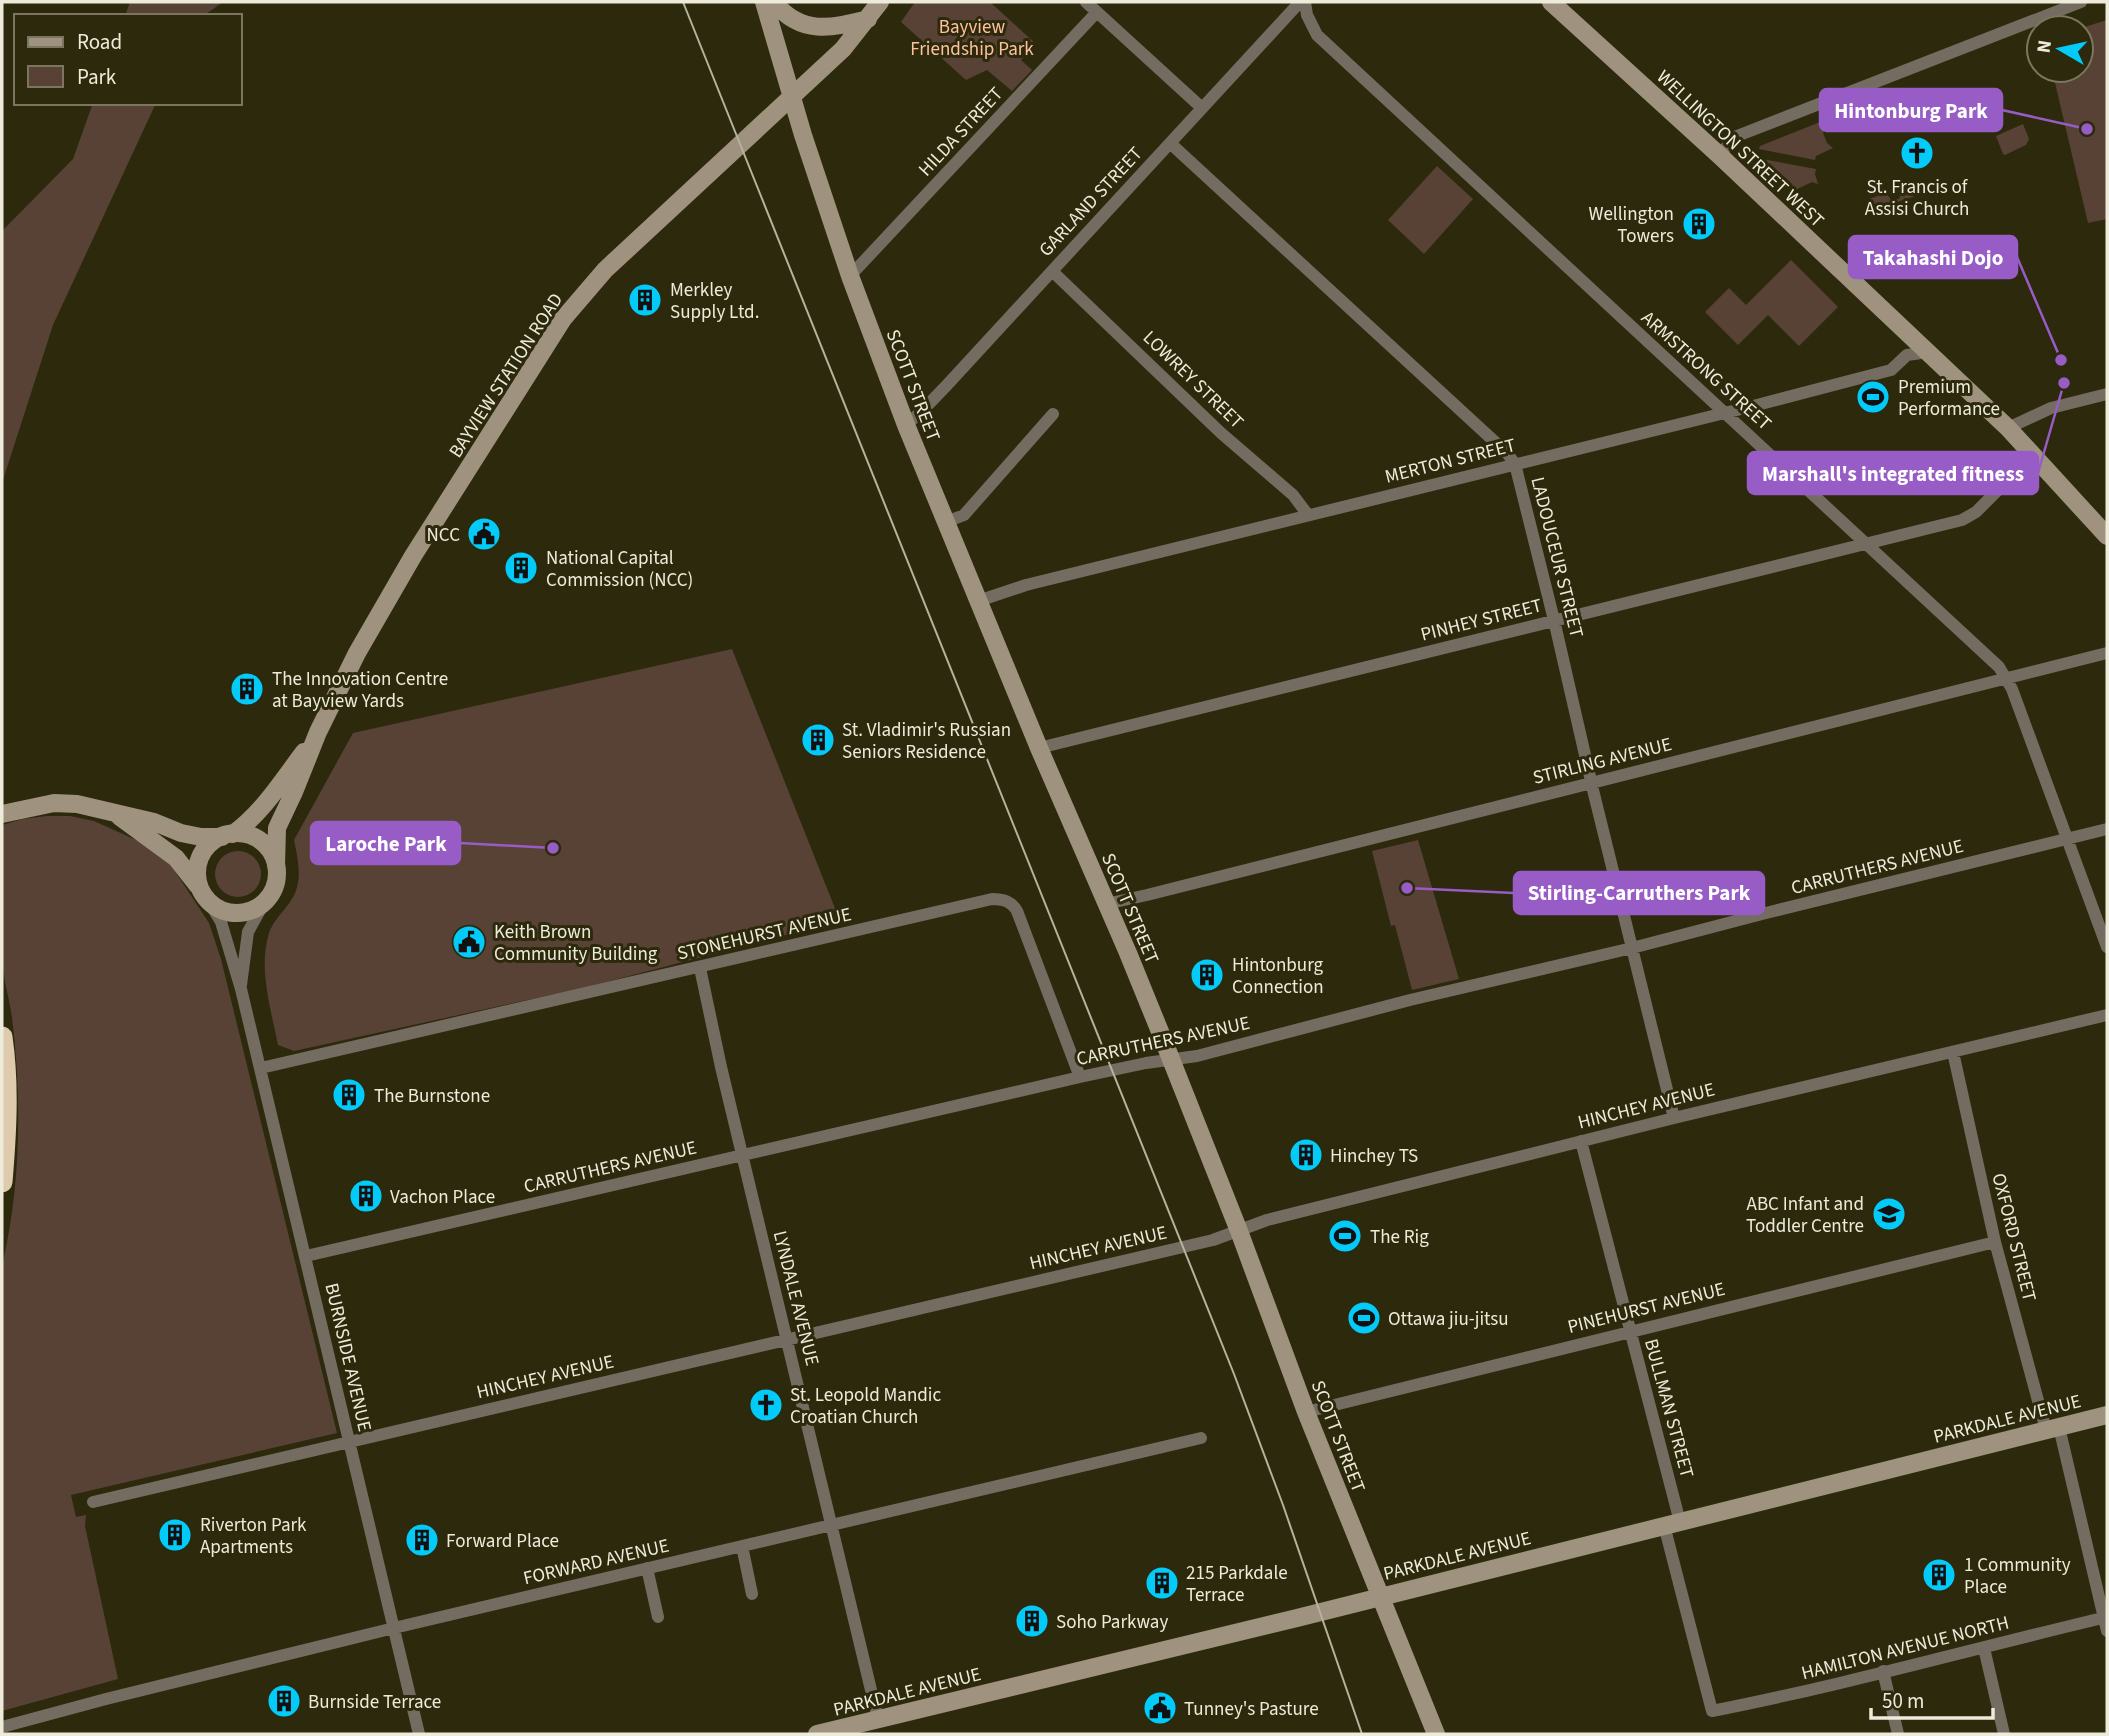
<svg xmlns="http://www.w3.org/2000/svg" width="2109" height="1736" font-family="'Source Sans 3',sans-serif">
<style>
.green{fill:#574235}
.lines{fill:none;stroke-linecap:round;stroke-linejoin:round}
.street{stroke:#746c60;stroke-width:12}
.secondary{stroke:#9f927f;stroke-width:18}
.highway{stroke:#decaac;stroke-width:21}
.tram{stroke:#b5b29e;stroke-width:2}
.labels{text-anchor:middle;stroke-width:6;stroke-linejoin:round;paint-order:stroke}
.park-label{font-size:19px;fill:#fdc29c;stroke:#2d290c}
.street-label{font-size:19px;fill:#edebda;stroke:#2d290c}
.poi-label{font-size:19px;fill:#edebda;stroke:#2d290c;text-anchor:start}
.leader{fill:none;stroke:#985cc6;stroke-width:2.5}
.callout-dot{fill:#985cc6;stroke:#2d290c;stroke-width:2.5}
.callout{fill:#985cc6;stroke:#985cc6;stroke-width:2.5}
.callout-label{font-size:21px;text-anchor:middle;font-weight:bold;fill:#fff}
</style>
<rect width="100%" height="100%" fill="#2d290c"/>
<path class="green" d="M130,2H223L203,16H125Z
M915,2H990L1036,44L1021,60L1032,70L1012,91L987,70L966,80L901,22Z
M2107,20V219L2088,223L2052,70H2081V28Z
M1873,101L1874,107L1827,127L1823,133L1827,143L1833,148L1816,156L1815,160L1759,149L1760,146Z
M93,103H156L53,325L2,483V231L73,159Z
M2023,124L2029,139L2026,145L2005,155L2003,154L1996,136Z
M1757,158L1816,169L1815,174L1818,184L1812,182L1791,192L1757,162Z
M1437,166L1473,199L1424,254L1388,220Z
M1915,181L1921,194L1874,210L1870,206L1869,199L1886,193L1892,201L1900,198L1898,188Z
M1791,260L1838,307L1799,346L1768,315L1738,345L1705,312L1729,288L1746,305Z
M732,649L840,921L587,987L294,1051L278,1045C271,1009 258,969 269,933C273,921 283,912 290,902C304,883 298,860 294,840L353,733Z
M47,816H70L94,821L143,843L167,859L209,923L221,959L337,1433L71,1495L76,1517L86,1515L85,1526L118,1679L2,1711V1266C21,1185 22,1099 12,1017C9,998 3,978 2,959C0,915 2,870 2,825L23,819Z
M1418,840L1459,979L1412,990L1395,925L1391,926L1372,851Z
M215 874a23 23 0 1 1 46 0a23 23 0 1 1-46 0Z"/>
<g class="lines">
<path class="street" d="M1086,2L1202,108
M1305,2L1307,15L1317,35L1999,667L2012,689L2107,947
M1170,143L1507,453L1515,464L1554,620L1594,794L1674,1118
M1719,155L1737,136L2081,2
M1052,271L1221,433L1293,495L1308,515
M850,276L1097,12
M906,425L922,411L947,385L1300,2
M2008,428L2051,408L2107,394
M946,522L964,515L1053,414
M978,601L1026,585L1753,406L1891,370L1907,355L1928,352
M1039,748L1962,520L1976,512L2033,455
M207,899L221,922L241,989L419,1734
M1106,904L1147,895L2107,653
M700,968L721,1067L878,1719
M241,985L248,932L265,901
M1953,1052L1995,1242L2046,1430
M261,1068L992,899C1003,899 1011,901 1017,911L1080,1077
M1581,1141L1680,1522
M306,1256L1080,1077L1146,1063L1197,1056L1410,1000L1632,948L1766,913L2107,829
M1306,1412L1995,1242
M2059,1427L2107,1631
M93,1502L1213,1240L1267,1220L1674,1118L2107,1015
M1664,1525L1712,1711C1845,1685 1975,1648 2107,1617
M742,1546L752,1594
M647,1568L658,1617
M1984,1648L2004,1734
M1883,1671L1898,1734
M2,1727L106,1699L394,1628L1201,1438"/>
<path class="secondary" d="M764,2L803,135L850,276L906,425L1039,748L1128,953L1163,1039L1239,1231L1306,1412L1436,1734
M774,2C801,36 832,28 868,19
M1551,2L1719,155L2008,428L2107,536
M2,814L54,803L77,804L154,822L181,833L201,837H222
M120,817L176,858L198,886
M197 873a40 40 0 1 1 80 0a40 40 0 1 1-80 0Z
M233,834C263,812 282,781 304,752
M276,866L277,828L294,792L318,732L357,653L413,556L563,319L605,270L843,49L880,2
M817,1734L1297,1618L2107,1415"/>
<path class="highway" d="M2,1037C9,1085 6,1134 2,1182"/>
<path class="tram" d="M683,2L1234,1374L1283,1505L1362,1734"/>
</g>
<defs>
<symbol id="church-disc" viewBox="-11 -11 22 22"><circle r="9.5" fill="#03cbf9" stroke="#2d290c"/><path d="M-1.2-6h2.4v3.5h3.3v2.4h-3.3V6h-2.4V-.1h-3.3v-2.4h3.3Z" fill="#111"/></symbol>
<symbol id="building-disc" viewBox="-11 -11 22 22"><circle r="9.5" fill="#03cbf9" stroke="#2d290c"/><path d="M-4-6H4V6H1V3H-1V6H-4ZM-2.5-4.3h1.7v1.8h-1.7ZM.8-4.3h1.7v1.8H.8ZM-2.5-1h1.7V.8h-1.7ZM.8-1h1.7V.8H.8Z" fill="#111"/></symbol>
<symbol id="stadium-disc" viewBox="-11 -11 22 22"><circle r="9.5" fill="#03cbf9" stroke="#2d290c"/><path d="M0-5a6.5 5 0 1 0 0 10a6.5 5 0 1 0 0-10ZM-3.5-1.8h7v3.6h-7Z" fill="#111"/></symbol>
<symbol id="civic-disc" viewBox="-11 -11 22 22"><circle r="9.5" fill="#03cbf9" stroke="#2d290c"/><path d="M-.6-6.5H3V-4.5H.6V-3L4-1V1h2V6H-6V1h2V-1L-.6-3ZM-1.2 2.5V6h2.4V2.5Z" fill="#111"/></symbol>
<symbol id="school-disc" viewBox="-11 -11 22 22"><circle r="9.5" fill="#03cbf9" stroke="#2d290c"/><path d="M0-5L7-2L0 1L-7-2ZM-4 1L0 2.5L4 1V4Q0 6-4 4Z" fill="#111"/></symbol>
</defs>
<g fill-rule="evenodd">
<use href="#church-disc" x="1898" y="134" width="38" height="38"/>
<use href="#building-disc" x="1680" y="205" width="38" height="38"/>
<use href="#building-disc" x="626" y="281" width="38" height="38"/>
<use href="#stadium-disc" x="1854" y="378" width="38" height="38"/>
<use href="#civic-disc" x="465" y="515" width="38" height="38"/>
<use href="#building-disc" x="502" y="549" width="38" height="38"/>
<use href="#building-disc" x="228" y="670" width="38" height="38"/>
<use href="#building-disc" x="799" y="721" width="38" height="38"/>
<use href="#civic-disc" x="450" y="923" width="38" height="38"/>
<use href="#building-disc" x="1188" y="956" width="38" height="38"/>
<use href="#building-disc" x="330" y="1076" width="38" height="38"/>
<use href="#building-disc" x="1287" y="1136" width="38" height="38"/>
<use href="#building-disc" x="347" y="1177" width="38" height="38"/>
<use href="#school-disc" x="1870" y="1195" width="38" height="38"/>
<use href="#stadium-disc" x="1326" y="1217" width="38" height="38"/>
<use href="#stadium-disc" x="1345" y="1299" width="38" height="38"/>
<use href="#church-disc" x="747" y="1386" width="38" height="38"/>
<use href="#building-disc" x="156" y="1516" width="38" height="38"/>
<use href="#building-disc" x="403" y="1521" width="38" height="38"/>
<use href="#building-disc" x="1920" y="1556" width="38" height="38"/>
<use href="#building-disc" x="1143" y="1564" width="38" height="38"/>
<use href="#building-disc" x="1013" y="1602" width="38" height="38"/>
<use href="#building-disc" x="265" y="1682" width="38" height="38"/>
<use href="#civic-disc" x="1141" y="1689" width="38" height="38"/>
</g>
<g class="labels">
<g class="park-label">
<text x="972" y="33">Bayview<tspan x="972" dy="22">Friendship Park</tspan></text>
</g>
<g class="street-label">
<text transform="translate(960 131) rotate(-47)" y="7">HILDA STREET</text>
<text transform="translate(1741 148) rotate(43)" y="7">WELLINGTON STREET WEST</text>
<text transform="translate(1090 201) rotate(-47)" y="7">GARLAND STREET</text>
<text transform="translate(1707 370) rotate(42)" y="7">ARMSTRONG STREET</text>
<text transform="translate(505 375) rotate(-57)" y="7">BAYVIEW STATION ROAD</text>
<text transform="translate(1194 379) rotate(44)" y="7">LOWREY STREET</text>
<text transform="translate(914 385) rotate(69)" y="7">SCOTT STREET</text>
<text transform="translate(1450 460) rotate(-14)" y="7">MERTON STREET</text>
<text transform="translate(1558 557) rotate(76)" y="7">LADOUCEUR STREET</text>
<text transform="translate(1481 619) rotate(-14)" y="7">PINHEY STREET</text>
<text transform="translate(1602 760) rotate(-14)" y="7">STIRLING AVENUE</text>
<text transform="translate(1877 866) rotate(-14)" y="7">CARRUTHERS AVENUE</text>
<text transform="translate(1131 908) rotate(67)" y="7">SCOTT STREET</text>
<text transform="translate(764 933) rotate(-13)" y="7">STONEHURST AVENUE</text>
<text transform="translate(1163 1040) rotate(-12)" y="7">CARRUTHERS AVENUE</text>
<text transform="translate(1646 1105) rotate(-14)" y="7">HINCHEY AVENUE</text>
<text transform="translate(610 1166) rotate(-13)" y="7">CARRUTHERS AVENUE</text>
<text transform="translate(2015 1237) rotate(76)" y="7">OXFORD STREET</text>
<text transform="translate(1098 1247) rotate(-13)" y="7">HINCHEY AVENUE</text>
<text transform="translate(797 1298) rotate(76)" y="7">LYNDALE AVENUE</text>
<text transform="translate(1646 1307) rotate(-14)" y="7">PINEHURST AVENUE</text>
<text transform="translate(349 1357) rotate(77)" y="7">BURNSIDE AVENUE</text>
<text transform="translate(545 1376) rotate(-13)" y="7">HINCHEY AVENUE</text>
<text transform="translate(1670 1408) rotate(75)" y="7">BULLMAN STREET</text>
<text transform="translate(2007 1418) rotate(-14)" y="7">PARKDALE AVENUE</text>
<text transform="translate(1339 1436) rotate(69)" y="7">SCOTT STREET</text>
<text transform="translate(1457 1555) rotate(-14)" y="7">PARKDALE AVENUE</text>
<text transform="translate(596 1561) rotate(-13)" y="7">FORWARD AVENUE</text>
<text transform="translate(1905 1647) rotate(-14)" y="7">HAMILTON AVENUE NORTH</text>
<text transform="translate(907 1691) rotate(-14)" y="7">PARKDALE AVENUE</text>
</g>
<g class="poi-label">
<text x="1917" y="193" text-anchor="middle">St. Francis of<tspan x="1917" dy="22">Assisi Church</tspan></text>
<text x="1674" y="220" text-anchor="end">Wellington<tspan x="1674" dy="22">Towers</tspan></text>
<text x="670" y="296">Merkley<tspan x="670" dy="22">Supply Ltd.</tspan></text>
<text x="1898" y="393">Premium<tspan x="1898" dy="22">Performance</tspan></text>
<text x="460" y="541" text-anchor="end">NCC</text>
<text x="546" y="564">National Capital<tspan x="546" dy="22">Commission (NCC)</tspan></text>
<text x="272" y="685">The Innovation Centre<tspan x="272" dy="22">at Bayview Yards</tspan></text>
<text x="842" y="736">St. Vladimir's Russian<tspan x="842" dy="22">Seniors Residence</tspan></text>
<text x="494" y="938">Keith Brown<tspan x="494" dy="22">Community Building</tspan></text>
<text x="1232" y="971">Hintonburg<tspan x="1232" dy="22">Connection</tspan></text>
<text x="374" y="1102">The Burnstone</text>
<text x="1330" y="1162">Hinchey TS</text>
<text x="390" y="1203">Vachon Place</text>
<text x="1864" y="1210" text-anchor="end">ABC Infant and<tspan x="1864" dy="22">Toddler Centre</tspan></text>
<text x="1370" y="1243">The Rig</text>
<text x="1388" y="1325">Ottawa jiu-jitsu</text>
<text x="790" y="1401">St. Leopold Mandic<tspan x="790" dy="22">Croatian Church</tspan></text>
<text x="200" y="1531">Riverton Park<tspan x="200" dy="22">Apartments</tspan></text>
<text x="446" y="1547">Forward Place</text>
<text x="1964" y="1571">1 Community<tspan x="1964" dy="22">Place</tspan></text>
<text x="1186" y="1579">215 Parkdale<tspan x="1186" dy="22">Terrace</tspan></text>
<text x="1056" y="1628">Soho Parkway</text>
<text x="308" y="1708">Burnside Terrace</text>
<text x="1184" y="1715">Tunney's Pasture</text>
</g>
</g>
<path class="leader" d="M2087 129L2002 110M2061 360L2017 257M2064 383L2038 473M553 848L460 843M1407 888L1514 893"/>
<g class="callout-dot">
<circle cx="2087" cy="129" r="7"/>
<circle cx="2061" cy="360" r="7"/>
<circle cx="2064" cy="383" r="7"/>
<circle cx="553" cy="848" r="7"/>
<circle cx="1407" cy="888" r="7"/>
</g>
<g class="callout">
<rect x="1820" y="89" width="182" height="42" rx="7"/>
<rect x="1849" y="236" width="168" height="42" rx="7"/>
<rect x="1748" y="452" width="290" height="42" rx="7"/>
<rect x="311" y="822" width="149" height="42" rx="7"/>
<rect x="1514" y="872" width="250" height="42" rx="7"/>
</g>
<g class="callout-label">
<text x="1911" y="118">Hintonburg Park</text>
<text x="1933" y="265">Takahashi Dojo</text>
<text x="1893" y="481">Marshall's integrated fitness</text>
<text x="386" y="851">Laroche Park</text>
<text x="1639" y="900">Stirling-Carruthers Park</text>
</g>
<rect width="2109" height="1736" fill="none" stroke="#edebda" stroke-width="7"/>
<rect x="14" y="14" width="228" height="91" fill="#2d290c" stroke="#7a775e" stroke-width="2"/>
<rect x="28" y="37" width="35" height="10" fill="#9f927f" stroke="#7a775e" stroke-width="2"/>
<text x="77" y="49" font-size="21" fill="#edebda">Road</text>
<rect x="28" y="66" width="35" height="21" fill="#574235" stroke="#7a775e" stroke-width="2"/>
<text x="77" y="84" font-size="21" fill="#edebda">Park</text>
<g transform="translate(2060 49) rotate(279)"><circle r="33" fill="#2d290c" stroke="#7a775e" stroke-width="2"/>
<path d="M0-5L12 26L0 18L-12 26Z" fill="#03cbf9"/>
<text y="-10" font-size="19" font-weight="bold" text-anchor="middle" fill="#edebda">N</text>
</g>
<path d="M1871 1708v10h122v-10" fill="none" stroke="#edebda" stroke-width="3.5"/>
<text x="1882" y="1708" font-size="21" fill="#edebda" stroke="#2d290c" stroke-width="5" paint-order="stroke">50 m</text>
</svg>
